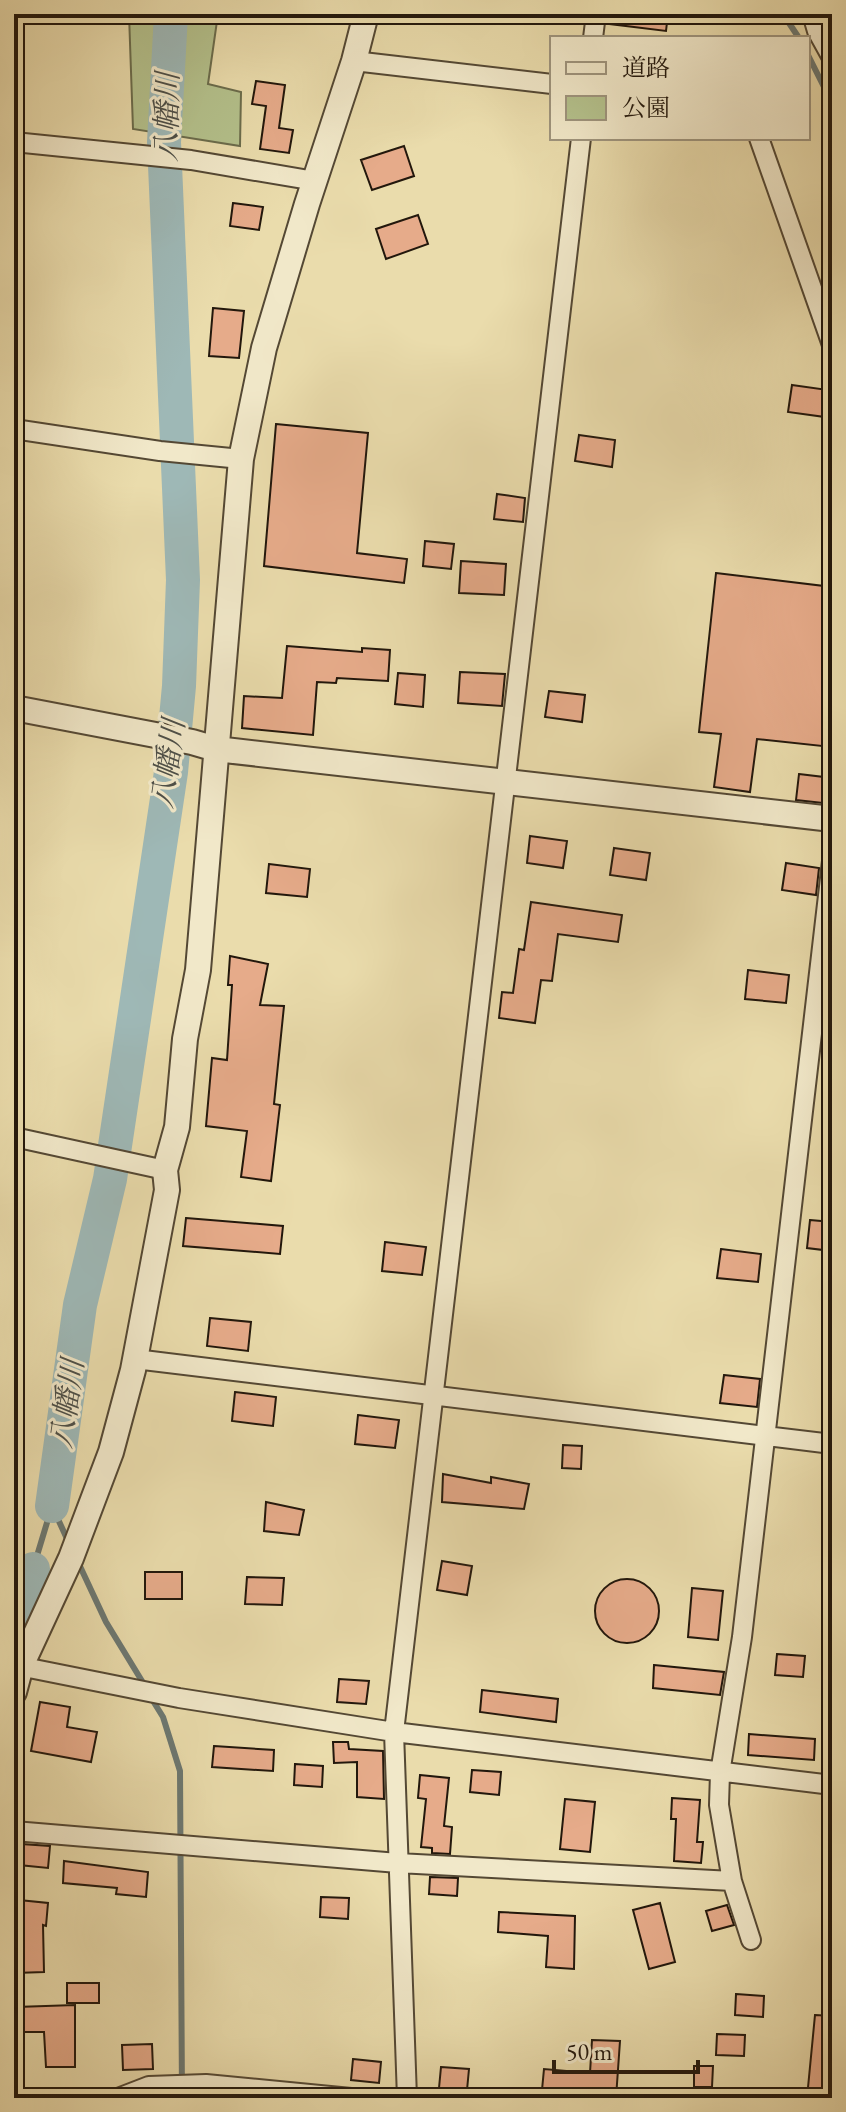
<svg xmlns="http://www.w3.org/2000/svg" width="846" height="2112" font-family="'EB Garamond','Noto Serif JP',serif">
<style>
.green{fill:#b4c18c;stroke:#6b6c4c;stroke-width:2}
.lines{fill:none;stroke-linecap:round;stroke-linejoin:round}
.stream{stroke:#6c7872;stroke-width:6}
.river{stroke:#9eb8b6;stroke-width:34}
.building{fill:#e6ab8a;stroke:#22170c;stroke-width:2}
.minor-casing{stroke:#544834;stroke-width:22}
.tertiary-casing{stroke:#544834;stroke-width:28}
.minor{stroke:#f1e8c9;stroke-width:18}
.tertiary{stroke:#f1e8c9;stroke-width:24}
.labels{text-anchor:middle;stroke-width:6;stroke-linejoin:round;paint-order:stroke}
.water-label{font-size:30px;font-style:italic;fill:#4d4f48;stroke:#f1e8c9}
</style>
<rect width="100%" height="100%" fill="#eadcac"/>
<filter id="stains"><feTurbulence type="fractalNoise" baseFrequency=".0025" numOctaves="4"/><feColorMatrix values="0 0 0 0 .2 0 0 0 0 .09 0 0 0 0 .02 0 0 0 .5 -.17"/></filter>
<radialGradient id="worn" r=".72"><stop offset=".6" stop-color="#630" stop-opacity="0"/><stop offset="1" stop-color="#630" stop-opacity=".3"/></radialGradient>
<path class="green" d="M129,14H218L208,84L241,92L240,146L133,129Z"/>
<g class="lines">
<path class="stream" d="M783,14L799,38
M808,55L832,103
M78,1562L106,1622L145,1686
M33,1569L52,1506L68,1541
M150,1696L163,1717L180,1771L182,2098"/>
<path class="river" d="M52,1506L80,1305L110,1179L171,772L179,686L183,580L164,142L171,14
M14,1617L33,1569"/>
</g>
<path class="building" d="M610,14H668L666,31L610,24Z
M256,81L285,85L279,128L293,130L289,153L260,149L266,106L252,104Z
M404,146L414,176L372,190L361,160Z
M233,203L263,207L259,230L230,226Z
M418,215L428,244L386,259L376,229Z
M213,308L244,311L239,358L209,356Z
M792,385L828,390L825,417L788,412Z
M276,424L368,433L357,553L407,559L404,583L264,566Z
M579,435L615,440L612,467L575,461Z
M497,494L525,498L523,522L494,519Z
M425,541L454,544L451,569L423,566Z
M461,561L506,564L504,595L459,593Z
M716,573L832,587V657L822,746L757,739L750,792L714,787L721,734L699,732Z
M287,646L362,652V648L390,650L388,681L337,678L336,683L317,682L313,735L242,728L244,696L282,698Z
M460,672L505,674L502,706L458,703Z
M398,673L425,675L423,707L395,704Z
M549,691L585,695L582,722L545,717Z
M799,774L832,778V804L796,800Z
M530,836L567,841L563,868L527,863Z
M614,848L650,853L646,880L610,875Z
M786,863L819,868L816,895L782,890Z
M269,864L310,869L307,897L266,893Z
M531,902L622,915L618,942L558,934L552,981L541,980L535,1023L499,1018L502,992L513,993L519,949L524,950Z
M230,956L268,964L260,1005L284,1006L274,1104L280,1105L271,1181L241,1177L247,1131L206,1126L212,1058L227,1060L232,985H228Z
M748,970L789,975L786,1003L745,999Z
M186,1218L283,1226L280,1254L183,1246Z
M810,1220L832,1222V1251L807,1248Z
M385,1242L426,1247L422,1275L382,1271Z
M721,1249L761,1254L758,1282L717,1278Z
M210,1318L251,1322L248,1351L207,1346Z
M724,1375L760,1379L757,1407L720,1403Z
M235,1392L276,1397L273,1426L232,1421Z
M358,1415L399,1420L395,1448L355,1444Z
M563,1445L582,1446L581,1469L562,1468Z
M443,1474L491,1483V1477L529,1484L524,1509L442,1502Z
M266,1502L304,1510L299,1535L264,1531Z
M442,1561L472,1566L467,1595L437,1590Z
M145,1572H182V1599H145Z
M247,1577L284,1578L282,1605L245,1604Z
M595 1611a32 32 0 1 1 64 0a32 32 0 1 1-64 0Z
M692,1588L723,1591L718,1640L688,1637Z
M777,1654L805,1656L803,1677L775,1675Z
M654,1665L724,1672L720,1695L653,1688Z
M339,1679L369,1681L366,1704L337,1702Z
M482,1690L558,1699L556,1722L480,1712Z
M40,1702L70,1707L67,1727L97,1732L91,1762L31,1751Z
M749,1734L815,1739L814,1760L748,1755Z
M333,1742H348L349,1749L383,1751L384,1799L357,1797V1762L334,1763Z
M214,1746L274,1750L273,1771L212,1767Z
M295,1764L323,1766L322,1787L294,1785Z
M472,1770L501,1772L499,1795L470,1792Z
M420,1775L449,1778L444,1826L452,1827L450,1854L432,1853V1848L421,1847L426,1799L418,1798Z
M672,1798L700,1800L697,1842H703L701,1863L674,1861L676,1819H671Z
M565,1799L595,1802L590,1852L560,1849Z
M21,1844L50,1846L48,1868L19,1865Z
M64,1861L148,1872L146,1897L116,1894L117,1888L63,1883Z
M430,1877L458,1878L457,1896L429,1894Z
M321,1897L349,1898L348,1919L320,1917Z
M19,1900L48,1903L46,1926L43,1925L44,1972L15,1973L14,1952Z
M660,1903L675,1962L649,1969L633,1910Z
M727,1905L734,1925L712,1931L706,1911Z
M499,1912L575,1916L574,1969L546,1967L548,1936L498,1932Z
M67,1983H99V2003H67Z
M736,1994L764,1996L763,2017L735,2015Z
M75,2005V2067H46L44,2032H16V2007Z
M815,2015L832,2016V2098H807Z
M717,2034L745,2035L744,2056L716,2055Z
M592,2040L620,2041L616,2098H588L589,2094L542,2090L544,2069L590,2073Z
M152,2044L153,2069L123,2070L122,2045Z
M353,2059L381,2062L379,2083L351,2080Z
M694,2066H713L712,2087H694Z
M441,2067L469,2069L467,2090L439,2088Z"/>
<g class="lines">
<defs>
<path id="minor" d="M812,14L817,31L832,58
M593,38L596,14
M354,61L552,84
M759,138L832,345
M14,142L191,160L315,181
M14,429L160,451L241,459
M14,1137L165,1170
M135,1359L832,1444
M14,1665L179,1698L394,1732L832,1785
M14,1831L398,1863L732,1881
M751,1940L732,1881L719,1805L720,1773L742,1637L832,861
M118,2098L149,2086L206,2084L351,2098
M407,2098L394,1732L581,138"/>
<path id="tertiary" d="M14,708L192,742L216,749L832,819
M14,1692L21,1666L71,1558L111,1452L133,1370L167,1190L165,1170L177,1127L185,1039L198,970L241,459L264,348L307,204L354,61L366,14"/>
</defs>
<use href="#minor" class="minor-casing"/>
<use href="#tertiary" class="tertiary-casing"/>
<use href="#minor" class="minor"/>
<use href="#tertiary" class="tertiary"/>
</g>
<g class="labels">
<g class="water-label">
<text transform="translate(167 117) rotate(-89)" y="10">八幡川</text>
<text transform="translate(168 764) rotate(-82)" y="10">八幡川</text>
<text transform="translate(67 1404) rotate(-82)" y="10">八幡川</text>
</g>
</g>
<rect width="846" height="2112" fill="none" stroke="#eadcac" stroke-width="48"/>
<rect x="16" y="16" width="814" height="2080" fill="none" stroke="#22170c" stroke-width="4"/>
<rect x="24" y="24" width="798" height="2064" fill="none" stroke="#22170c" stroke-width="2"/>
<rect x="550" y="36" width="260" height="104" fill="#f1e8c9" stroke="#9e947d" stroke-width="2"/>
<rect x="566" y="62" width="40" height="12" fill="#f1e8c9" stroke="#9e947d" stroke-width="2"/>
<text x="622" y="76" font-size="24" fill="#22170c">道路</text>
<rect x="566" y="96" width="40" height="24" fill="#b4c18c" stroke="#9e947d" stroke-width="2"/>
<text x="622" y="116" font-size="24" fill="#22170c">公園</text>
<path d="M554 2060v12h144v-12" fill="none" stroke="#22170c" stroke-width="4"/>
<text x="566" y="2060" font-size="24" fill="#22170c" stroke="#f1e8c9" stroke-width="6" paint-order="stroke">50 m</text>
<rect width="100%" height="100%" filter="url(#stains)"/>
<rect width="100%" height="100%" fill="url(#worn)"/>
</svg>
